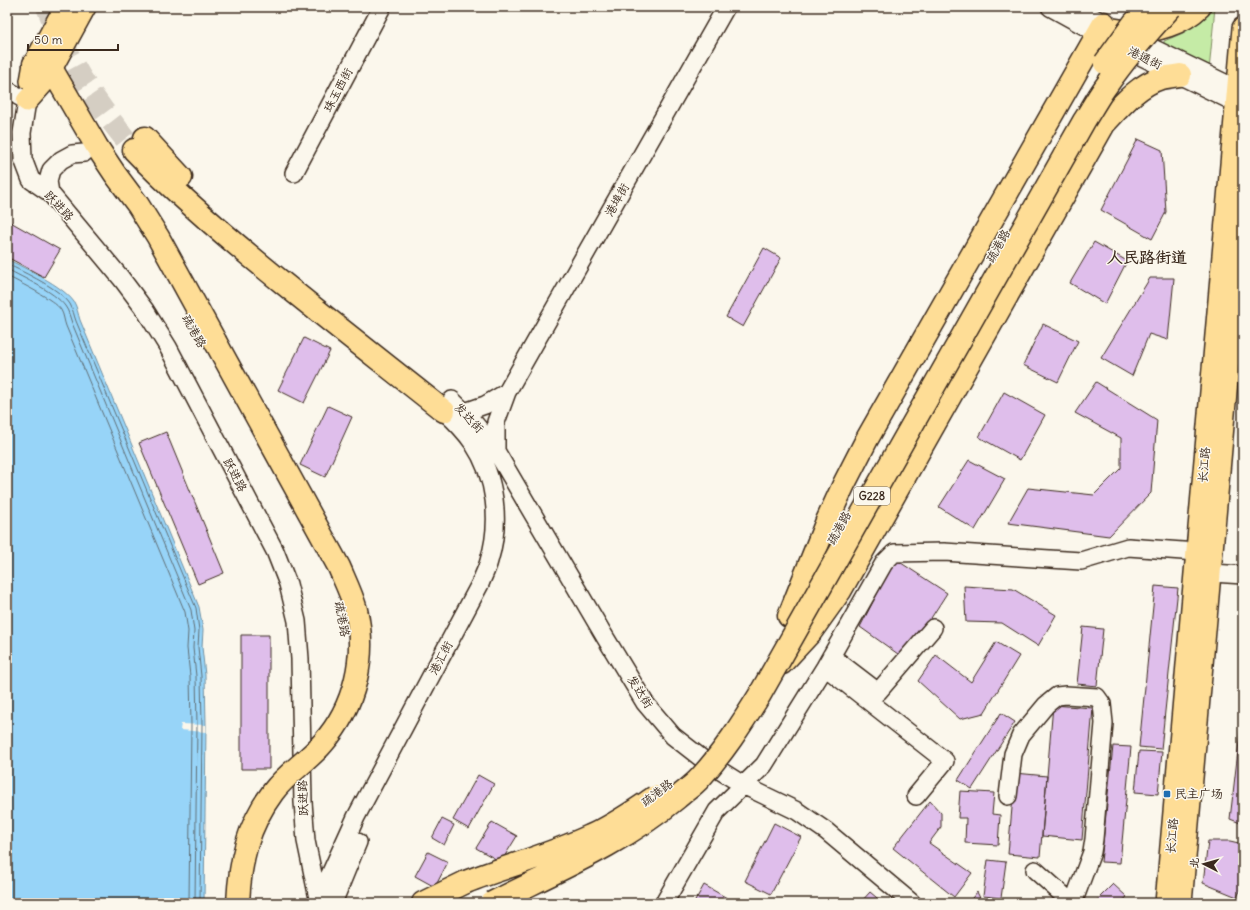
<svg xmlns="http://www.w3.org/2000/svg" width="1250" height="910" font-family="Delius,'LXGW WenKai TC',sans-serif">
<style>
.green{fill:#c5eba6;stroke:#808a62}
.water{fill:#97d4f8;stroke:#7290a1}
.pier{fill:#fbf7ec}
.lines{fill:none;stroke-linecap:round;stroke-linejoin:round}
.shore{stroke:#606e75;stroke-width:1}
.building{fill:#dfbeeb;stroke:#3b2a1e}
.highway-tunnel{stroke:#d5cec3;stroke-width:22;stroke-dasharray:22 11;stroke-linecap:butt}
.minor-casing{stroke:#3b2a1e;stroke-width:20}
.major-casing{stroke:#3b2a1e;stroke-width:24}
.highway-casing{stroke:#3b2a1e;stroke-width:25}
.minor{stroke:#fbf7ec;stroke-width:17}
.major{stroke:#fedd96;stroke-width:21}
.highway{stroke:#fedd96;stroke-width:22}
.highway-bridge-casing{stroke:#3b2a1e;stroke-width:25;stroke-linecap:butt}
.highway-bridge{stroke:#fedd96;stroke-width:22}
.poi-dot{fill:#1f6fb2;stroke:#fbf7ec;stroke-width:1.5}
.labels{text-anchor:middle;stroke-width:3;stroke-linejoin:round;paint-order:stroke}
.shield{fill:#fbf7ec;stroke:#75685c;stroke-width:1}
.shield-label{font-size:11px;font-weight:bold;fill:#3b2a1e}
.street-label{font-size:12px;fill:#3b2a1e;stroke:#fbf7ec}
.poi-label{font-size:12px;fill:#3b2a1e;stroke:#fbf7ec;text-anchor:start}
.district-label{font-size:16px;font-weight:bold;fill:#3b2a1e;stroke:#fbf7ec}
</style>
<rect width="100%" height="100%" fill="#fbf7ec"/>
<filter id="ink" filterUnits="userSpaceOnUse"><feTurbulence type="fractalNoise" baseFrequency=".025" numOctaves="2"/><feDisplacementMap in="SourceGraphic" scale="8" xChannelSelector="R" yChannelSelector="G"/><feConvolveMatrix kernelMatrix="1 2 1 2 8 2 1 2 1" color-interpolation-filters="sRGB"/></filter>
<g filter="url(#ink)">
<path class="green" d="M1210,7H1215L1209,71L1164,44V41L1183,33L1196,23Z"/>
<path class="water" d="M7,259C26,269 62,285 74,302C77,307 78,314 80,320L199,607L203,630L202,647L205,675L206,725L204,903H7Z"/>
<path class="pier" d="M181,724L206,725V732L180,730Z"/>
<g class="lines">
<path class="shore" d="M7,264C25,273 59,288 70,304C73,309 74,316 76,321L196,608L199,630L198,647L201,676L202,725L200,903
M7,269C23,278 54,291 65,306C69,311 70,318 72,323L191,610L194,631L193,648L196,676L197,725L195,903
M7,276C20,283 54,299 61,310C64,315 64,321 66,326L185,612L188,631L187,648L190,676L191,725L189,903"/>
</g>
<path class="building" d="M1138,139L1162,150L1166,212L1152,239L1101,210Z
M7,220L60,250L44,277L7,257Z
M1094,242L1127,261L1105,304L1070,283Z
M764,248L781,258L743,327L726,317Z
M1150,278H1174L1168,340L1149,334L1132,376L1101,358Z
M1043,324L1078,341L1058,382L1023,365Z
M304,338L330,351L304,403L278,390Z
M1096,382L1157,420L1151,493L1109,536L1008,523L1028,488L1094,495L1121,468V438L1075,413Z
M1004,392L1045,415L1020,460L979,437Z
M328,406L352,417L325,477L300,465Z
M166,432L224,573L198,584L139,443Z
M969,460L1005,479L975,530L939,507Z
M895,559L947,593L905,659L860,627Z
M964,586L1013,589L1056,615L1038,646L1002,623L966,622Z
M1155,586L1178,588L1161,749L1139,747Z
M1083,627L1103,629L1097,686L1077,684Z
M241,635H269V769H241Z
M996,642L1019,656L984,713L960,719L918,681L936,655L971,682Z
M1053,705L1093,708L1082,840L1042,836Z
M1243,708V824L1230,819Z
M1001,713L1015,722L972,789L958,780Z
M1113,746L1131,747L1120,863L1101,862Z
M1139,751L1162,752L1158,794L1135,792Z
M1243,764V813H1239Z
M1015,773L1047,776L1040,857L1008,854Z
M478,775L494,784L469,829L453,820Z
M960,791L994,793L992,814L1000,815L998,845L965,843L966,818H958Z
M930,801L941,813V827L929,843L972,873L954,897L893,848Z
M442,819L454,825L444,845L432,838Z
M492,822L517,836L501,862L476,848Z
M774,823L801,837L771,894L745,881Z
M1208,841H1230L1243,844V885L1237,897L1203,883Z
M428,852L448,862L435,887L415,876Z
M988,860L1006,862L1001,898L983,896Z
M1113,884L1127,897L1120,903H1094Z
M704,885L734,902V903H694Z
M870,892L883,903H860Z
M977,892L981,900L1005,902V903H968Z"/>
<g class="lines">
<path class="highway-tunnel" d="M47,7C57,31 67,54 80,76C96,102 115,126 134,150"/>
<defs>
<path id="minor" d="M1050,7L1126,49L1236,103L1243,102
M1074,7L1132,38L1237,89L1243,95
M7,90L27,101L22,133L23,159L31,180L50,193L121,278L145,310L168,347L275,551L288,584L297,621L300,659L303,802L306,841L319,903
M294,173L382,7
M50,193L48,181L51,170L61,160L72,154L84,153
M452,400C469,416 483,432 496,451L605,637L645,703L673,736L705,761L743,785L797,811L826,831L912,903
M465,412L485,405L507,392
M496,451V422L507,392L726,7
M1197,572L1243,575
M831,656L878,692L933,628
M825,667L945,761L916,796
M1008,796L1013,754L1021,735L1046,705L1057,696L1066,695L1097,697L1102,704L1104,723L1094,839L1092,852L1073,903
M1035,870L1072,903
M317,903L356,817L480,584C483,576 487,569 489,561C501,522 496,477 473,443C465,431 455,421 444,411
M333,903L358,842
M664,903L717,811L764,765L825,667L884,563L894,553L944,552L1081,561L1128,547L1210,553"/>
<path id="major" d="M1114,29C1120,30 1127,31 1133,32C1156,32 1183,24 1200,7
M31,81L34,64L65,7
M27,101L44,82L85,7
M1166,903L1243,28
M1181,903L1243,198"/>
<path id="highway" d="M34,64L51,68L97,147L115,174L138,205L158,237L215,341
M145,138L181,177
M134,150C180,198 231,241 283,283C336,326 390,368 444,411
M789,616L827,521L844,484L867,439L1104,23
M782,663L810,633L840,591L1104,124C1120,107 1138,85 1161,78C1167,77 1174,76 1180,75
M423,903L466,882"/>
</defs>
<use href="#minor" class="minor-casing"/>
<use href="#major" class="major-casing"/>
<use href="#highway" class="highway-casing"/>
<use href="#minor" class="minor"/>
<use href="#major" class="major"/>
<use href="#highway" class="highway"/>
<defs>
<path id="highway-bridge" d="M1105,63L1134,23L1149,7
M215,341L339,567C345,581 352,595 356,610C367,656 355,707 323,743C308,761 287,773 273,792C247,827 240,861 238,903
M466,882C507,866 550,855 590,836C613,826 634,811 655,797
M492,903C554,872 624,843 677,798C685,791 694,785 700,778C723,753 741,725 759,696L1084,121C1091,110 1097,99 1104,89C1124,60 1147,33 1171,7"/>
</defs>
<use href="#highway-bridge" class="highway-bridge-casing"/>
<use href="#highway-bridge" class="highway-bridge"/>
</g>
</g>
<rect class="poi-dot" x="1163" y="790" width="8" height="8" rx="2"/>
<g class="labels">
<rect class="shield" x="854" y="487" width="36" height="18" rx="3"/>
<g class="shield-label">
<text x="872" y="500">G228</text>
</g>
<g class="street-label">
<text transform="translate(1145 58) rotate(26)" y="4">港通街</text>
<text transform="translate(338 90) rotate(-62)" y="4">珠玉西街</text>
<text transform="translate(617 200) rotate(-60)" y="4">港埠街</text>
<text transform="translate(59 206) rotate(47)" y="4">跃进路</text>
<text transform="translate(998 246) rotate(-61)" y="4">疏港路</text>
<text transform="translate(194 331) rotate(61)" y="4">疏港路</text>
<text transform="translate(469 418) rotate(46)" y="4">发达街</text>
<text transform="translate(1204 465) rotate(-85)" y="4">长江路</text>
<text transform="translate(235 475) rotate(62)" y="4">跃进路</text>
<text transform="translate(839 528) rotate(-61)" y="4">疏港路</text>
<text transform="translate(342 619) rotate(79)" y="4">疏港路</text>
<text transform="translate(441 658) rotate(-62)" y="4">港汇街</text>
<text transform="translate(640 692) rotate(57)" y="4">发达街</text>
<text transform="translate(657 793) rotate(-37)" y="4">疏港路</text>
<text transform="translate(303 798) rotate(-92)" y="4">跃进路</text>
<text transform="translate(1172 836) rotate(-85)" y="4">长江路</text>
</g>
<g class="poi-label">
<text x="1175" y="798">民主广场</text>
</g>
<g class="district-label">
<text x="1147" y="263">人民路街道</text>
</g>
</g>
<rect width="1250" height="910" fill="none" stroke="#fbf7ec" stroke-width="24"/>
<rect x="12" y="12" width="1226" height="886" fill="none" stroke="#3b2a1e" stroke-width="1.5" filter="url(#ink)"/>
<g transform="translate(1204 864) rotate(276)" stroke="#fbf7ec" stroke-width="3" paint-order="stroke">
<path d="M0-3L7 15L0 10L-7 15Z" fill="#3b2a1e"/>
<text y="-6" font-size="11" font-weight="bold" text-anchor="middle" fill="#3b2a1e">北</text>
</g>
<path d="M28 44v6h90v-6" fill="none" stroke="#3b2a1e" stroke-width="2"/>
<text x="34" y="44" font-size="12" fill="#3b2a1e" stroke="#fbf7ec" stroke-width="3" paint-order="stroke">50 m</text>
</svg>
